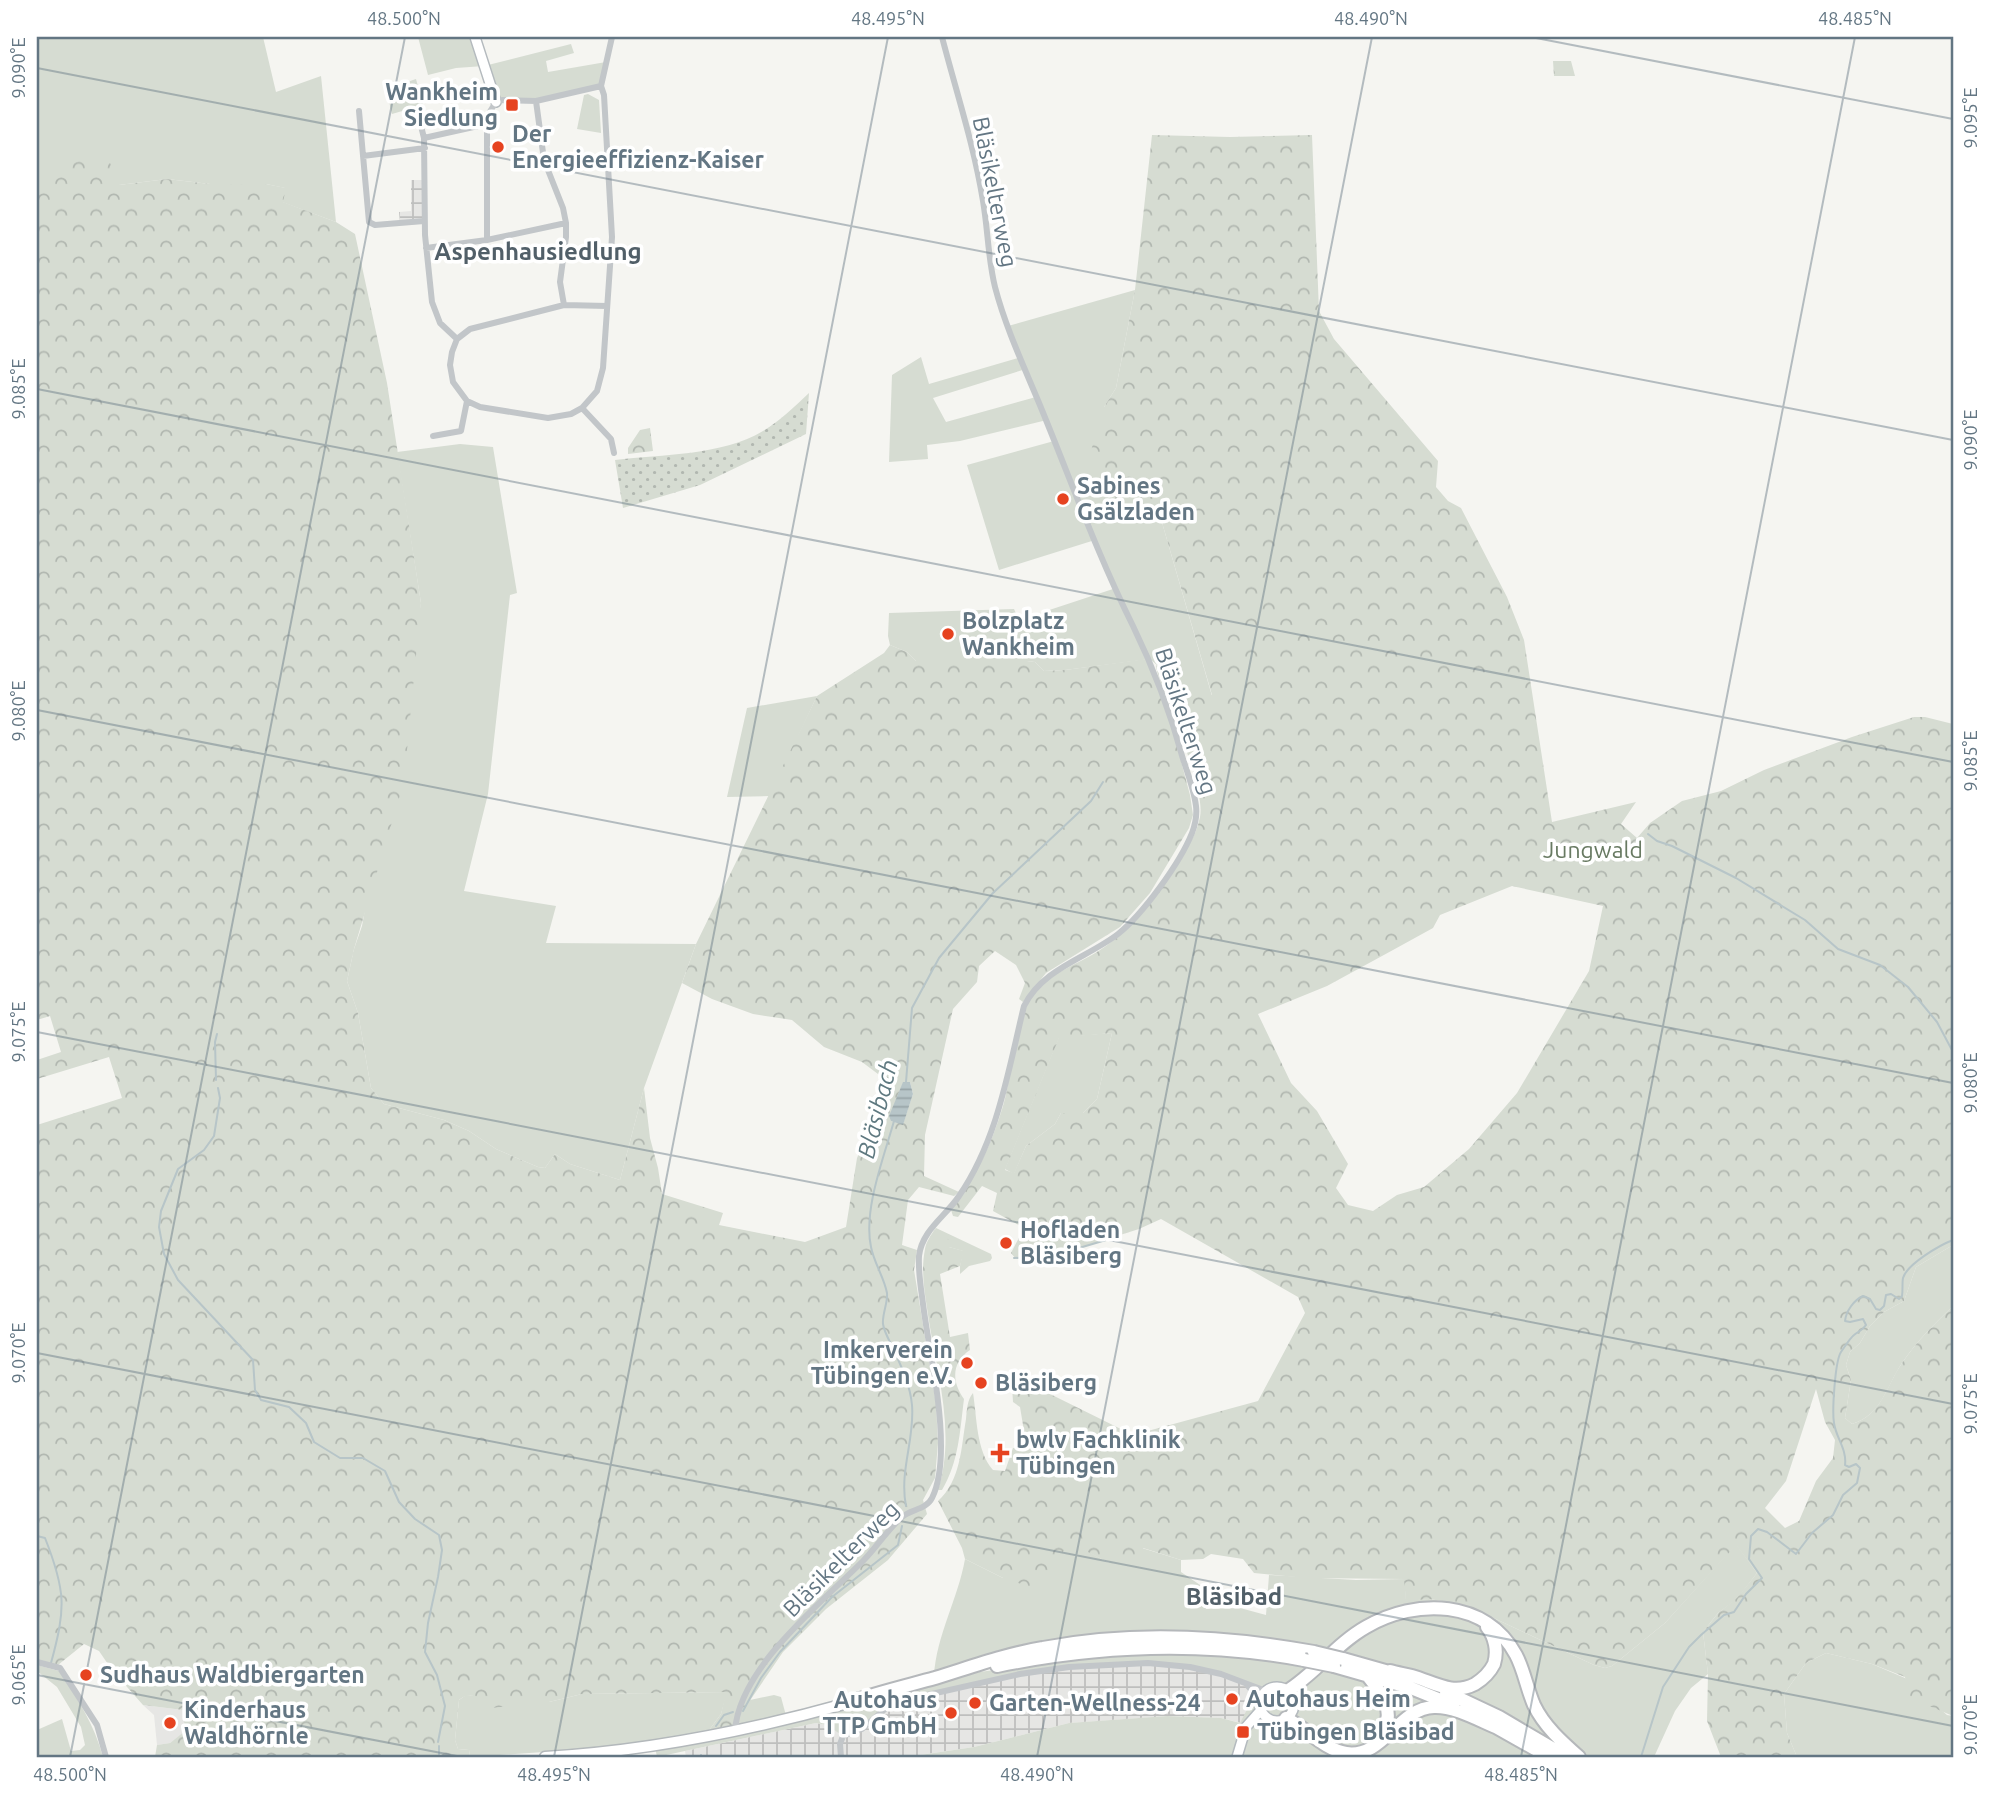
<svg xmlns="http://www.w3.org/2000/svg" width="1990" height="1794" font-family="Ubuntu,sans-serif">
<style>
.built{fill:#e6e6e4}
.industrial{fill:url(#industrial-grid)}
.grass{fill:#d6dcd2;fill-rule:evenodd}
.forest{fill:url(#forest-crowns);fill-rule:evenodd}
.garden{fill:url(#garden-dots)}
.water{fill:url(#water-rules)}
.lines{fill:none;stroke-linecap:round;stroke-linejoin:round}
.stream{stroke:#b7c5c8;stroke-width:2}
.secondary-casing{stroke:#b4babe;stroke-width:12}
.primary-casing{stroke:#b3b8bb;stroke-width:13}
.highway-casing{stroke:#b5b8bb;stroke-width:16}
.street{stroke:#c2c6c9;stroke-width:6}
.secondary{stroke:#fff;stroke-width:9}
.primary{stroke:#fff;stroke-width:10}
.highway{stroke:#fff;stroke-width:12}
.highway-bridge-casing{stroke:#b5b8bb;stroke-width:16;stroke-linecap:butt}
.highway-bridge{stroke:#fff;stroke-width:12}
.ticks{fill:none;stroke:#637683;stroke-width:2;stroke-opacity:0.45}
.poi-dot{fill:#e64320;stroke:#fff;stroke-width:2.5}
.labels{text-anchor:middle;stroke-width:7;stroke-linejoin:round;paint-order:stroke}
.poi-label{font-size:23px;font-weight:bold;fill:#637683;stroke:#fff;text-anchor:start}
.street-label{font-size:23px;fill:#637683;stroke:#fff}
.park-label{font-size:23px;fill:#687a62;stroke:#fff}
.neighbourhood-label{font-size:24px;font-weight:bold;fill:#515f68;stroke:#fff}
.water-label{font-size:24px;font-style:italic;fill:#5f7980;stroke:#fff}
.neatline{fill:none;stroke:#637683;stroke-width:2.5}
.ticks-label{font-size:18px;text-anchor:middle;fill:#637683}
</style>
<defs>
<pattern id="industrial-grid" width="8" height="8" patternUnits="userSpaceOnUse" patternTransform="scale(1.75)"><rect width="8" height="8" fill="#e6e6e4"/><path d="M0 4h8M4 0v8" fill="none" stroke="#bebfbe"/></pattern>
<pattern id="forest-crowns" width="20" height="18" patternUnits="userSpaceOnUse" patternTransform="scale(1.75)"><rect width="20" height="18" fill="#d6dcd2"/><path d="M2 6a3 3 0 1 1 6 0M12 15a3 3 0 1 1 6 0" fill="none" stroke="#b1b7b0"/></pattern>
<pattern id="garden-dots" width="8" height="8" patternUnits="userSpaceOnUse" patternTransform="scale(1.75)"><rect width="8" height="8" fill="#d6dcd2"/><path d="M2 2h.1M6 6h.1" fill="none" stroke="#b1b7b0" stroke-width="1.8" stroke-linecap="round"/></pattern>
<pattern id="water-rules" width="6" height="5" patternUnits="userSpaceOnUse" patternTransform="scale(1.75)"><rect width="6" height="5" fill="#b7c5c8"/><path d="M0 2.5h6" fill="none" stroke="#98a5a8"/></pattern>
</defs>
<rect width="100%" height="100%" fill="#f5f5f1"/>
<path class="built" d="M143,1705L183,1710L186,1731L170,1743L157,1745L154,1715Z"/>
<path class="industrial" d="M411,180H424V221L400,223L399,212L411,211Z
M1118,1664L1190,1667L1246,1685L1255,1693L1241,1723L1221,1718L1167,1716L1069,1723L974,1747L907,1757H686L685,1751L816,1723L827,1725L890,1706L1020,1674Z"/>
<path class="grass" d="M37,37H263L276,92L321,76L336,222L282,202L285,188L266,184H210L167,179L119,185L37,174Z
M418,37H475L484,66L571,44L574,53L546,61L548,72L606,62L601,86L536,101L496,102L484,66L456,68L428,75Z
M416,79L423,105L392,114L386,89Z
M588,94L599,100L601,133L577,129L584,95Z
M1135,290L1116,388L1104,407L1135,519H1161L1212,696L1173,698L1171,677L1150,659L1065,670L1044,671L1035,662L1027,661H916L907,652L890,645L888,636L889,613L1014,609L1019,620L1116,588L1095,540L999,570L967,465L1054,441L1047,420L960,441L927,445L928,459L889,462L892,375L921,357L929,384L1021,357L1008,326ZM1026,369L1036,397L946,422L933,398Z
M460,444L493,447L517,593L510,595L488,794L464,891L556,906L546,943L696,944L644,1088L620,1180L570,1164L555,1154L545,1168L538,1167L496,1149L469,1131L444,1120L384,1104L371,1088L358,1013L347,981L354,949L362,926L421,603L397,452Z
M817,696L770,796L727,797L747,708Z
M1112,1033L1097,1099L1083,1113H1061L1055,1124L1026,1146L1014,1174L1005,1169L1059,1037Z
M936,1228L991,1254L992,1258L990,1261L969,1266L960,1274V1266L963,1251L949,1247L935,1229Z
M1953,1245V1306C1934,1324 1917,1341 1902,1363C1886,1387 1882,1415 1852,1424L1845,1418L1851,1380L1846,1365L1850,1352L1860,1343L1870,1326L1884,1312L1904,1301L1916,1267Z
M1069,1541L1109,1563L1142,1548L1181,1560V1572L1206,1589V1609L1240,1608L1266,1615L1269,1575L1356,1580L1405,1579L1406,1600L1429,1599L1455,1603L1483,1613L1594,1665L1605,1668L1612,1666L1665,1623L1736,1544L1757,1573L1737,1599L1718,1613L1703,1632L1708,1674L1691,1688L1675,1711L1654,1757H907L974,1747L1069,1723L1167,1716L1221,1718L1240,1723L1255,1694L1246,1685L1221,1674L1148,1663L1048,1669L890,1706L862,1729L843,1736L827,1725L816,1723L657,1757L655,1747C695,1740 728,1738 750,1700L774,1695L781,1697L788,1723L979,1672L1102,1656L1166,1652L1242,1657L1301,1665L1305,1668L1326,1648L1288,1640L1181,1633L934,1676C936,1636 958,1599 965,1559L1003,1578Z
M1826,1653L1872,1664L1905,1678L1947,1715L1953,1716V1757H1797L1787,1733L1784,1694L1806,1663Z
M37,1665L59,1671C78,1699 94,1724 103,1757H38L37,1730L62,1719L71,1751L80,1750L85,1745L81,1727L57,1687L37,1671Z
M727,1692L721,1714L707,1733L586,1749L470,1757L469,1750L458,1749L455,1740L459,1700L466,1695L549,1702L582,1694Z"/>
<path class="forest" d="M1553,61H1571L1575,76H1554Z
M1152,135L1230,137L1312,135L1319,311L1334,339L1438,461L1436,487L1448,501L1461,508L1507,597L1524,640L1552,822L1636,802L1621,824L1637,838L1650,823L1682,801L1721,791L1764,770L1852,737L1914,717H1925L1953,724V1245L1916,1267L1904,1301L1884,1312L1870,1326L1860,1343L1850,1352L1846,1365L1851,1380L1845,1418L1852,1424C1882,1415 1886,1386 1902,1363C1917,1341 1934,1324 1953,1306V1716L1908,1697L1905,1677L1872,1664L1826,1653L1806,1663L1784,1694L1787,1733L1797,1757H1721L1707,1721L1708,1674L1703,1632L1718,1613L1737,1598L1757,1573L1736,1545L1665,1623L1612,1666L1605,1668L1594,1665L1483,1613L1455,1603L1429,1599L1406,1601L1404,1579L1306,1578L1254,1573L1243,1559L1211,1554L1203,1559L1181,1560L1143,1548L1141,1566L1109,1563L1069,1542L1039,1590L1003,1578L965,1559L962,1548L938,1501C961,1480 961,1448 966,1419C967,1410 967,1400 973,1393C977,1417 976,1451 993,1470L1005,1471L1013,1448L1021,1447L1025,1437L1020,1407L1013,1402L1012,1386L1046,1392L1133,1435L1258,1401L1305,1313L1298,1297L1161,1219L1139,1229L1057,1255L1016,1259L1011,1253L1024,1228L993,1211L997,1193L982,1186L958,1217L953,1216L951,1210C975,1180 992,1143 1003,1106C1013,1072 1013,1017 1037,990C1053,972 1080,963 1100,950C1133,929 1153,901 1174,868C1185,852 1196,837 1200,817C1205,793 1177,725 1168,700C1164,689 1157,676 1156,665L1171,677L1173,698L1212,695L1161,519H1135L1114,509L1101,488L1090,454L1104,407L1116,388L1135,290ZM1512,886L1603,906L1589,971L1517,1093L1469,1149L1424,1187L1397,1195L1373,1211L1348,1205L1336,1188L1348,1164L1317,1111L1291,1083L1258,1014L1327,986L1393,950L1433,928L1440,915ZM1112,1033L1097,1099L1083,1113H1061L1055,1124L1026,1146L1014,1173L1005,1170L1059,1038ZM1816,1389L1825,1422L1835,1440L1833,1458L1816,1481L1799,1521L1785,1528L1765,1508L1786,1481Z
M106,153L119,185L167,179L210,184H266L286,188L283,202L336,222L355,234L387,383L421,603L404,782L354,949L347,981L358,1013L371,1088L384,1104L444,1120L469,1131L496,1149L538,1167L545,1168L555,1154L570,1164L620,1180L644,1088L650,1138L658,1168L662,1194L723,1213L719,1225L805,1242L846,1227L857,1158L890,1083L862,1062L824,1047L792,1020L753,1014L712,999L682,983L696,944L817,696L884,653L890,645L907,652L916,661H1027L1035,662L1044,671L1065,670L1146,659L1169,716L1190,795L1193,815L1189,828L1150,893L1120,927L1046,973L1023,1002L1019,999L1025,983L1016,965L995,951L979,966L977,982L953,1009L925,1135L924,1176L959,1192L954,1196L919,1187L908,1200L902,1245L917,1250L914,1270L936,1404L938,1443L935,1478L923,1500L927,1514L888,1560L826,1609L783,1652L736,1721L735,1731L707,1733L721,1714L726,1692L582,1694L549,1702L491,1708C480,1699 471,1690 459,1700L455,1740L458,1749L469,1750L470,1757H155L157,1745L170,1743L185,1731L183,1710L143,1705L112,1670L99,1651L84,1644L58,1665L37,1660V1125L122,1098L109,1057L37,1079V1060L61,1052L50,1016L37,1020V174ZM910,1082L913,1094L903,1124L891,1121L900,1089Z
M650,428L653,451L628,454V448L640,430Z
M935,1229L949,1240V1247L964,1251L960,1266L940,1274L950,1337L968,1333L970,1350C952,1362 951,1381 964,1399C960,1430 959,1462 942,1490H938C957,1431 935,1367 927,1308C924,1288 921,1269 925,1249C926,1242 931,1235 935,1229Z"/>
<path class="garden" d="M809,393L806,434L700,485L623,508L615,460C663,454 721,456 763,431C780,421 794,407 809,393Z"/>
<path class="water" d="M903,1082H910L913,1094L903,1125L891,1121L889,1116Z"/>
<g class="lines">
<path class="stream" d="M1648,834L1657,841L1672,846L1736,878L1805,920L1838,949L1880,965L1908,987L1937,1022L1953,1052
M216,1080L215,1042L217,1034
M906,1082L912,1008L939,958L993,893L1091,801L1103,782
M218,1088L220,1098L214,1136L204,1150L178,1169L161,1211L159,1227L164,1254L178,1280L253,1360L255,1390L261,1400L289,1407L306,1423L314,1442L340,1458H363L385,1471L399,1502L415,1519L439,1535L442,1550L438,1577L428,1623L425,1652L437,1675L445,1706L438,1742
M894,1121C884,1157 863,1210 871,1247C874,1263 884,1277 887,1293C888,1303 882,1314 883,1324C884,1331 888,1338 891,1344C900,1364 910,1383 912,1405C915,1439 899,1471 906,1506
M1014,1258L1052,1256L1106,1240
M37,1536L45,1538C66,1591 66,1608 51,1663
M743,1711L761,1678L780,1652L832,1597L898,1545L902,1526
M716,1726L724,1715L733,1712
M439,1746V1757
M701,1757V1755
M1641,1757L1663,1687L1689,1647L1701,1635L1724,1615L1734,1612L1746,1594L1762,1578L1749,1559L1751,1536L1758,1529L1767,1532L1796,1554L1812,1533L1833,1515L1843,1495L1857,1483L1860,1468L1856,1464L1849,1467L1845,1465C1847,1449 1836,1438 1834,1423C1832,1411 1835,1361 1841,1352C1844,1348 1850,1338 1854,1335C1859,1331 1862,1331 1866,1325L1863,1319L1850,1322L1845,1321C1846,1311 1854,1300 1863,1296L1870,1299L1876,1309L1880,1310L1884,1306L1886,1295L1891,1294L1899,1299L1902,1296C1903,1290 1902,1283 1903,1278C1907,1264 1940,1245 1953,1240"/>
<defs>
<path id="secondary" d="M475,37L496,102
M1260 1704a17 17 0 1 1 34 0a17 17 0 1 1-34 0Z
M1237,1757L1246,1727L1261,1710"/>
<path id="primary" d="M545,1757C648,1751 748,1731 848,1703"/>
<path id="highway" d="M1343,1659L1396,1674
M997,1666C1099,1645 1202,1641 1304,1660
M1334,1666L1411,1688L1453,1705
M1390,1671C1397,1673 1404,1674 1412,1676C1434,1682 1452,1696 1475,1684C1483,1679 1490,1672 1494,1664C1498,1651 1495,1637 1487,1627
M1366,1674C1382,1693 1401,1718 1375,1739
M1287,1691C1316,1673 1336,1644 1366,1627C1416,1598 1486,1599 1516,1655C1524,1670 1527,1689 1534,1705C1544,1726 1562,1742 1579,1757
M1446,1692L1499,1717L1567,1757
M848,1703C876,1693 906,1686 935,1678C971,1667 1006,1654 1043,1648C1131,1631 1226,1636 1314,1652
M1286,1718C1306,1728 1323,1749 1346,1753C1383,1759 1398,1708 1434,1707C1455,1706 1480,1721 1500,1729
M1494,1726L1549,1757"/>
</defs>
<use href="#secondary" class="secondary-casing"/>
<use href="#primary" class="primary-casing"/>
<use href="#highway" class="highway-casing"/>
<path class="street" d="M536,101L544,160L563,208L566,223V237L560,282L564,305
M417,110L424,138L425,235L432,302L440,323L457,339
M359,111L369,222L375,225L424,221
M424,138L487,124
M363,156L425,148
M487,240V124L489,113L496,102L502,100L536,101L601,86
M426,248L487,240L566,223
M607,306L564,305L470,329L457,339L452,352L450,365L453,382L467,401L480,407L548,418L571,414L582,408L597,391L603,368L612,237L604,95L601,86L612,37
M582,408L611,439L614,453
M433,436L461,431L467,401
M37,1662L60,1668L97,1725L106,1757
M1248,1686L1260,1700
M735,1731C739,1668 820,1604 863,1561C877,1547 887,1530 902,1517C911,1509 926,1510 932,1498C940,1482 941,1463 941,1446C941,1398 929,1351 923,1304C921,1288 918,1272 919,1256C922,1230 946,1216 959,1196C998,1139 1008,1071 1024,1006C1043,968 1087,958 1118,934C1143,914 1180,863 1192,833C1195,825 1197,814 1196,806C1194,790 1188,774 1183,759C1170,711 1155,671 1133,626C1100,560 1074,489 1046,420C1029,377 1007,333 995,287C988,259 988,230 983,201C974,145 956,91 942,37
M841,1757L840,1744L843,1736L862,1729L885,1709L905,1700L1020,1674L1069,1667L1148,1663L1190,1667L1221,1674L1266,1691"/>
<use href="#secondary" class="secondary"/>
<use href="#primary" class="primary"/>
<use href="#highway" class="highway"/>
<defs>
<path id="highway-bridge" d="M1314,1652L1343,1659
M1304,1660L1334,1666"/>
</defs>
<use href="#highway-bridge" class="highway-bridge-casing"/>
<use href="#highway-bridge" class="highway-bridge"/>
</g>
<path class="ticks" d="M1531,37L1953,119M37,68L1953,440M37,389L1953,762M37,710L1953,1083M37,1032L1953,1404M37,1353L1953,1726M37,1675L462,1757M70,1757L405,37M554,1757L888,37M1037,1757L1372,37M1521,1757L1855,37"/>
<g class="poi-dot">
<rect x="505" y="98" width="14" height="14" rx="3.5"/>
<circle cx="498" cy="147" r="7"/>
<circle cx="1063" cy="499" r="7"/>
<circle cx="948" cy="634" r="7"/>
<circle cx="1006" cy="1243" r="7"/>
<circle cx="967" cy="1363" r="7"/>
<circle cx="981" cy="1383" r="7"/>
<path d="M996.5 1442.5h7v7h7v7h-7v7h-7v-7h-7v-7h7z"/>
<circle cx="86" cy="1675" r="7"/>
<circle cx="1232" cy="1699" r="7"/>
<circle cx="975" cy="1703" r="7"/>
<circle cx="951" cy="1713" r="7"/>
<circle cx="170" cy="1723" r="7"/>
<rect x="1236" y="1725" width="14" height="14" rx="3.5"/>
</g>
<g class="labels">
<g class="poi-label">
<text x="498" y="100" text-anchor="end">Wankheim<tspan x="498" dy="26">Siedlung</tspan></text>
<text x="512" y="142">Der<tspan x="512" dy="26">Energieeffizienz-Kaiser</tspan></text>
<text x="1077" y="494">Sabines<tspan x="1077" dy="26">Gsälzladen</tspan></text>
<text x="962" y="629">Bolzplatz<tspan x="962" dy="26">Wankheim</tspan></text>
<text x="1020" y="1238">Hofladen<tspan x="1020" dy="26">Bläsiberg</tspan></text>
<text x="953" y="1358" text-anchor="end">Imkerverein<tspan x="953" dy="26">Tübingen e.V.</tspan></text>
<text x="995" y="1391">Bläsiberg</text>
<text x="1016" y="1448">bwlv Fachklinik<tspan x="1016" dy="26">Tübingen</tspan></text>
<text x="100" y="1683">Sudhaus Waldbiergarten</text>
<text x="1246" y="1707">Autohaus Heim</text>
<text x="937" y="1708" text-anchor="end">Autohaus<tspan x="937" dy="26">TTP GmbH</tspan></text>
<text x="989" y="1711">Garten-Wellness-24</text>
<text x="184" y="1718">Kinderhaus<tspan x="184" dy="26">Waldhörnle</tspan></text>
<text x="1257" y="1740">Tübingen Bläsibad</text>
</g>
<g class="street-label">
<text transform="translate(995 192) rotate(79)" y="8">Bläsikelterweg</text>
<text transform="translate(1186 721) rotate(72)" y="8">Bläsikelterweg</text>
<text transform="translate(841 1559) rotate(-45)" y="8">Bläsikelterweg</text>
</g>
<g class="park-label">
<text x="1593" y="858">Jungwald</text>
</g>
<g class="neighbourhood-label">
<text x="538" y="260">Aspenhausiedlung</text>
<text x="1234" y="1605">Bläsibad</text>
</g>
<g class="water-label">
<text transform="translate(878 1109) rotate(-76)" y="8">Bläsibach</text>
</g>
</g>
<rect width="1990" height="1794" fill="none" stroke="#ffffff" stroke-width="77"/>
<rect x="38" y="38" width="1914" height="1718" class="neatline"/>
<g class="ticks-label">
<text x="404" y="25">48.500°N</text>
<text x="888" y="25">48.495°N</text>
<text x="1371" y="25">48.490°N</text>
<text x="1855" y="25">48.485°N</text>
<text transform="translate(19 68) rotate(-90)" y="6">9.090°E</text>
<text transform="translate(1971 118) rotate(-90)" y="6">9.095°E</text>
<text transform="translate(19 389) rotate(-90)" y="6">9.085°E</text>
<text transform="translate(1971 440) rotate(-90)" y="6">9.090°E</text>
<text transform="translate(19 711) rotate(-90)" y="6">9.080°E</text>
<text transform="translate(1971 761) rotate(-90)" y="6">9.085°E</text>
<text transform="translate(19 1032) rotate(-90)" y="6">9.075°E</text>
<text transform="translate(1971 1083) rotate(-90)" y="6">9.080°E</text>
<text transform="translate(19 1353) rotate(-90)" y="6">9.070°E</text>
<text transform="translate(1971 1404) rotate(-90)" y="6">9.075°E</text>
<text transform="translate(19 1675) rotate(-90)" y="6">9.065°E</text>
<text transform="translate(1971 1725) rotate(-90)" y="6">9.070°E</text>
<text x="70" y="1781">48.500°N</text>
<text x="554" y="1781">48.495°N</text>
<text x="1037" y="1781">48.490°N</text>
<text x="1521" y="1781">48.485°N</text>
</g>
</svg>
